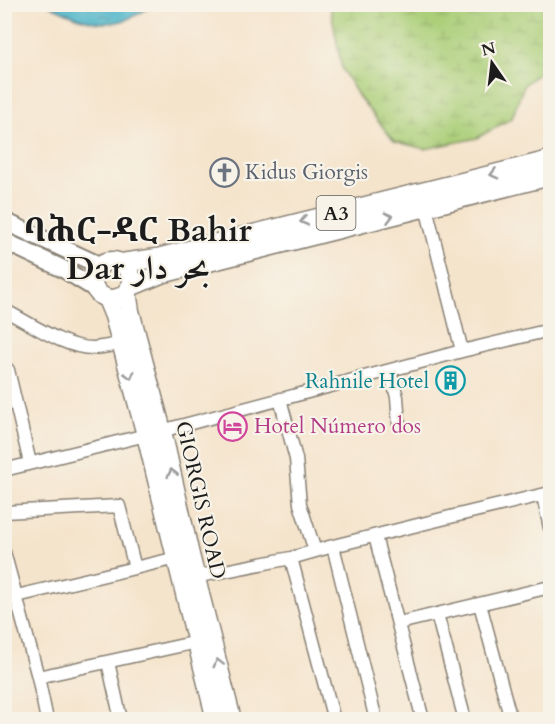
<svg xmlns="http://www.w3.org/2000/svg" width="555" height="724" font-family="Cardo,Amiri,'Noto Serif Ethiopic',serif">
<style>
.wetland{fill:url(#wetland-marsh);stroke:#64764a;stroke-width:1.5}
.water{fill:url(#water-ripples);stroke:#336772;stroke-width:1.5}
.lines{fill:none;stroke-linecap:round;stroke-linejoin:round}
.minor-casing{stroke:#888074;stroke-width:15}
.major-casing{stroke:#888074;stroke-width:20}
.highway-casing{stroke:#888074;stroke-width:21}
.minor{stroke:#fff;stroke-width:12}
.major{stroke:#fff;stroke-width:16}
.highway{stroke:#fff;stroke-width:18}
.oneway{stroke:#999}
.labels{text-anchor:middle;stroke-width:4.5;stroke-linejoin:round;paint-order:stroke}
.shield{fill:#f7f3e8;stroke:#5e5c59;stroke-width:1.5}
.shield-label{font-size:20px;font-weight:bold;fill:#1c1c1c}
.worship-label{font-size:21px;fill:#5b616d;stroke:#f7f3e8;text-anchor:start}
.culture-label{font-size:21px;fill:#0d838f;stroke:#f7f3e8;text-anchor:end}
.hotel-label{font-size:21px;fill:#b23c85;stroke:#f7f3e8;text-anchor:start}
.street-label{font-size:21px;fill:#1c1c1c;stroke:#f7f3e8}
.town-label{font-size:33px;font-weight:bold;fill:#1c1c1c;stroke:#f7f3e8}
</style>
<defs>
<pattern id="wetland-marsh" width="20" height="14" patternUnits="userSpaceOnUse" patternTransform="scale(1.5)"><rect width="20" height="14" fill="#accf79"/><path d="M1 5h8M5 5V1M11 12h8M15 12V8" fill="none" stroke="#93b168"/></pattern>
<pattern id="water-ripples" width="26" height="14" patternUnits="userSpaceOnUse" patternTransform="scale(1.5)"><rect width="26" height="14" fill="#4ab2c8"/><path d="M2 4q2-2 4 0t4 0M15 11q2-2 4 0t4 0" fill="none" stroke="#3d90a2"/></pattern>
</defs>
<rect width="100%" height="100%" fill="#f7f3e8"/>
<filter id="ink" filterUnits="userSpaceOnUse"><feTurbulence type="fractalNoise" baseFrequency=".0167" numOctaves="2"/><feDisplacementMap in="SourceGraphic" scale="12" xChannelSelector="R" yChannelSelector="G"/><feConvolveMatrix kernelMatrix="1 2 1 2 8 2 1 2 1" color-interpolation-filters="sRGB"/></filter>
<filter id="wash" filterUnits="userSpaceOnUse"><feTurbulence type="fractalNoise" baseFrequency=".008" numOctaves="4" result="noise"/><feDisplacementMap in="SourceGraphic" scale="24" xChannelSelector="R" yChannelSelector="G"/><feGaussianBlur stdDeviation="1.35" result="paint"/><feColorMatrix in="noise" values="0 0 0 0 0 0 0 0 0 0 0 0 0 0 0 0 0 1.4 0 .05"/><feComposite in="paint" operator="in"/></filter>
<g filter="url(#wash)">
<rect width="100%" height="100%" fill="#f5e4cc"/>
<path class="wetland" d="M330,5H550V28L544,68L524,85L512,118L477,138L425,149L394,141L359,97L342,69Z"/>
<path class="water" d="M49,5L155,4V5C148,8 141,13 134,16C105,32 77,18 49,5Z"/>
</g>
<g filter="url(#ink)">
<g class="lines">
<defs>
<path id="minor" d="M426,207L462,351
M4,310C30,323 66,349 94,348C103,347 113,345 122,344
M4,366L8,370L30,463
M390,371L397,397L399,425
M280,399L296,459L300,504L315,551
M4,470L146,435L462,351L550,330
M543,496L550,528
M4,512L119,506L135,568
M375,536L423,720
M333,546L376,720
M4,552L38,677L47,720
M291,558L334,720
M189,578L291,558L333,546L450,517L550,493
M4,599L181,557
M480,604L511,720
M437,614L465,720
M399,623L550,587
M108,662L121,720
M38,677L197,642"/>
<path id="major" d="M4,221L99,265
M4,241L63,269L94,288"/>
<path id="highway" d="M93 280a19 19 0 1 1 38 0a19 19 0 1 1-38 0Z
M121,263L157,258L550,160
M130,287L161,274L550,176
M127,291L130,311L162,431L190,555L232,720
M107,299L114,316L146,435L216,720"/>
</defs>
<use href="#minor" class="minor-casing"/>
<use href="#major" class="major-casing"/>
<use href="#highway" class="highway-casing"/>
<use href="#minor" class="minor"/>
<use href="#major" class="major"/>
<use href="#highway" class="highway"/>
</g>
<defs><path id="oneway-chevron" d="M-2-3.5L2.5 0L-2 3.5" fill="none" stroke-width="1.6" stroke-linecap="round" stroke-linejoin="round" transform="scale(1.5)"/></defs>
<g class="oneway">
<use href="#oneway-chevron" transform="translate(494 174) rotate(166)"/>
<use href="#oneway-chevron" transform="translate(389 217) rotate(-15)"/>
<use href="#oneway-chevron" transform="translate(304 221) rotate(166)"/>
<use href="#oneway-chevron" transform="translate(130 375) rotate(75)"/>
<use href="#oneway-chevron" transform="translate(172 473) rotate(-103)"/>
<use href="#oneway-chevron" transform="translate(218 663) rotate(-104)"/>
</g>
</g>
<defs>
<symbol id="church-ring" viewBox="-11 -11 22 22"><circle r="9.5" fill="#f7f3e8" stroke="#6b7280" stroke-width="1.5"/><path d="M-1.2-6h2.4v3.5h3.3v2.4h-3.3V6h-2.4V-.1h-3.3v-2.4h3.3Z" fill="#6b7280"/></symbol>
<symbol id="building-ring" viewBox="-11 -11 22 22"><circle r="9.5" fill="#f7f3e8" stroke="#0f9aa8" stroke-width="1.5"/><path d="M-4-6H4V6H1V3H-1V6H-4ZM-2.5-4.3h1.7v1.8h-1.7ZM.8-4.3h1.7v1.8H.8ZM-2.5-1h1.7V.8h-1.7ZM.8-1h1.7V.8H.8Z" fill="#0f9aa8"/></symbol>
<symbol id="hotel-ring" viewBox="-11 -11 22 22"><circle r="9.5" fill="#f7f3e8" stroke="#d1479c" stroke-width="1.5"/><path d="M-6-4.5h1.5V1H6V5H4.5V3h-9V5H-6ZM-4 0a1.8 1.8 0 1 1 3.6 0ZM.5 0V-2.5h3Q6-2.5 6 0Z" fill="#d1479c"/></symbol>
</defs>
<g fill-rule="evenodd">
<use href="#church-ring" x="208" y="156" width="33" height="33"/>
<use href="#building-ring" x="434" y="364" width="33" height="33"/>
<use href="#hotel-ring" x="216" y="410" width="33" height="33"/>
</g>
<g class="labels">
<rect class="shield" x="316.5" y="196" width="39" height="34" rx="4.5"/>
<g class="shield-label">
<text x="336" y="220">A3</text>
</g>
<g class="worship-label">
<text x="245" y="179">Kidus Giorgis</text>
</g>
<g class="culture-label">
<text x="429" y="388">Rahnile Hotel</text>
</g>
<g class="hotel-label">
<text x="254" y="433">Hotel Número dos</text>
</g>
<g class="street-label">
<text transform="translate(201 500) rotate(77)" y="7">GIORGIS ROAD</text>
</g>
<g class="town-label">
<text x="138" y="241">ባሕር-ዳር Bahir<tspan x="138" dy="38">Dar بحر دار</tspan></text>
</g>
</g>
<rect width="555" height="724" fill="none" stroke="#f7f3e8" stroke-width="24"/>
<g transform="translate(492 63) rotate(346)" stroke="#f7f3e8" stroke-width="4.5" paint-order="stroke">
<path d="M0-4.5L10 22L0 15L-10 22Z" fill="#1c1c1c"/>
<text y="-9" font-size="16" font-weight="bold" text-anchor="middle" fill="#1c1c1c">N</text>
</g>
</svg>
